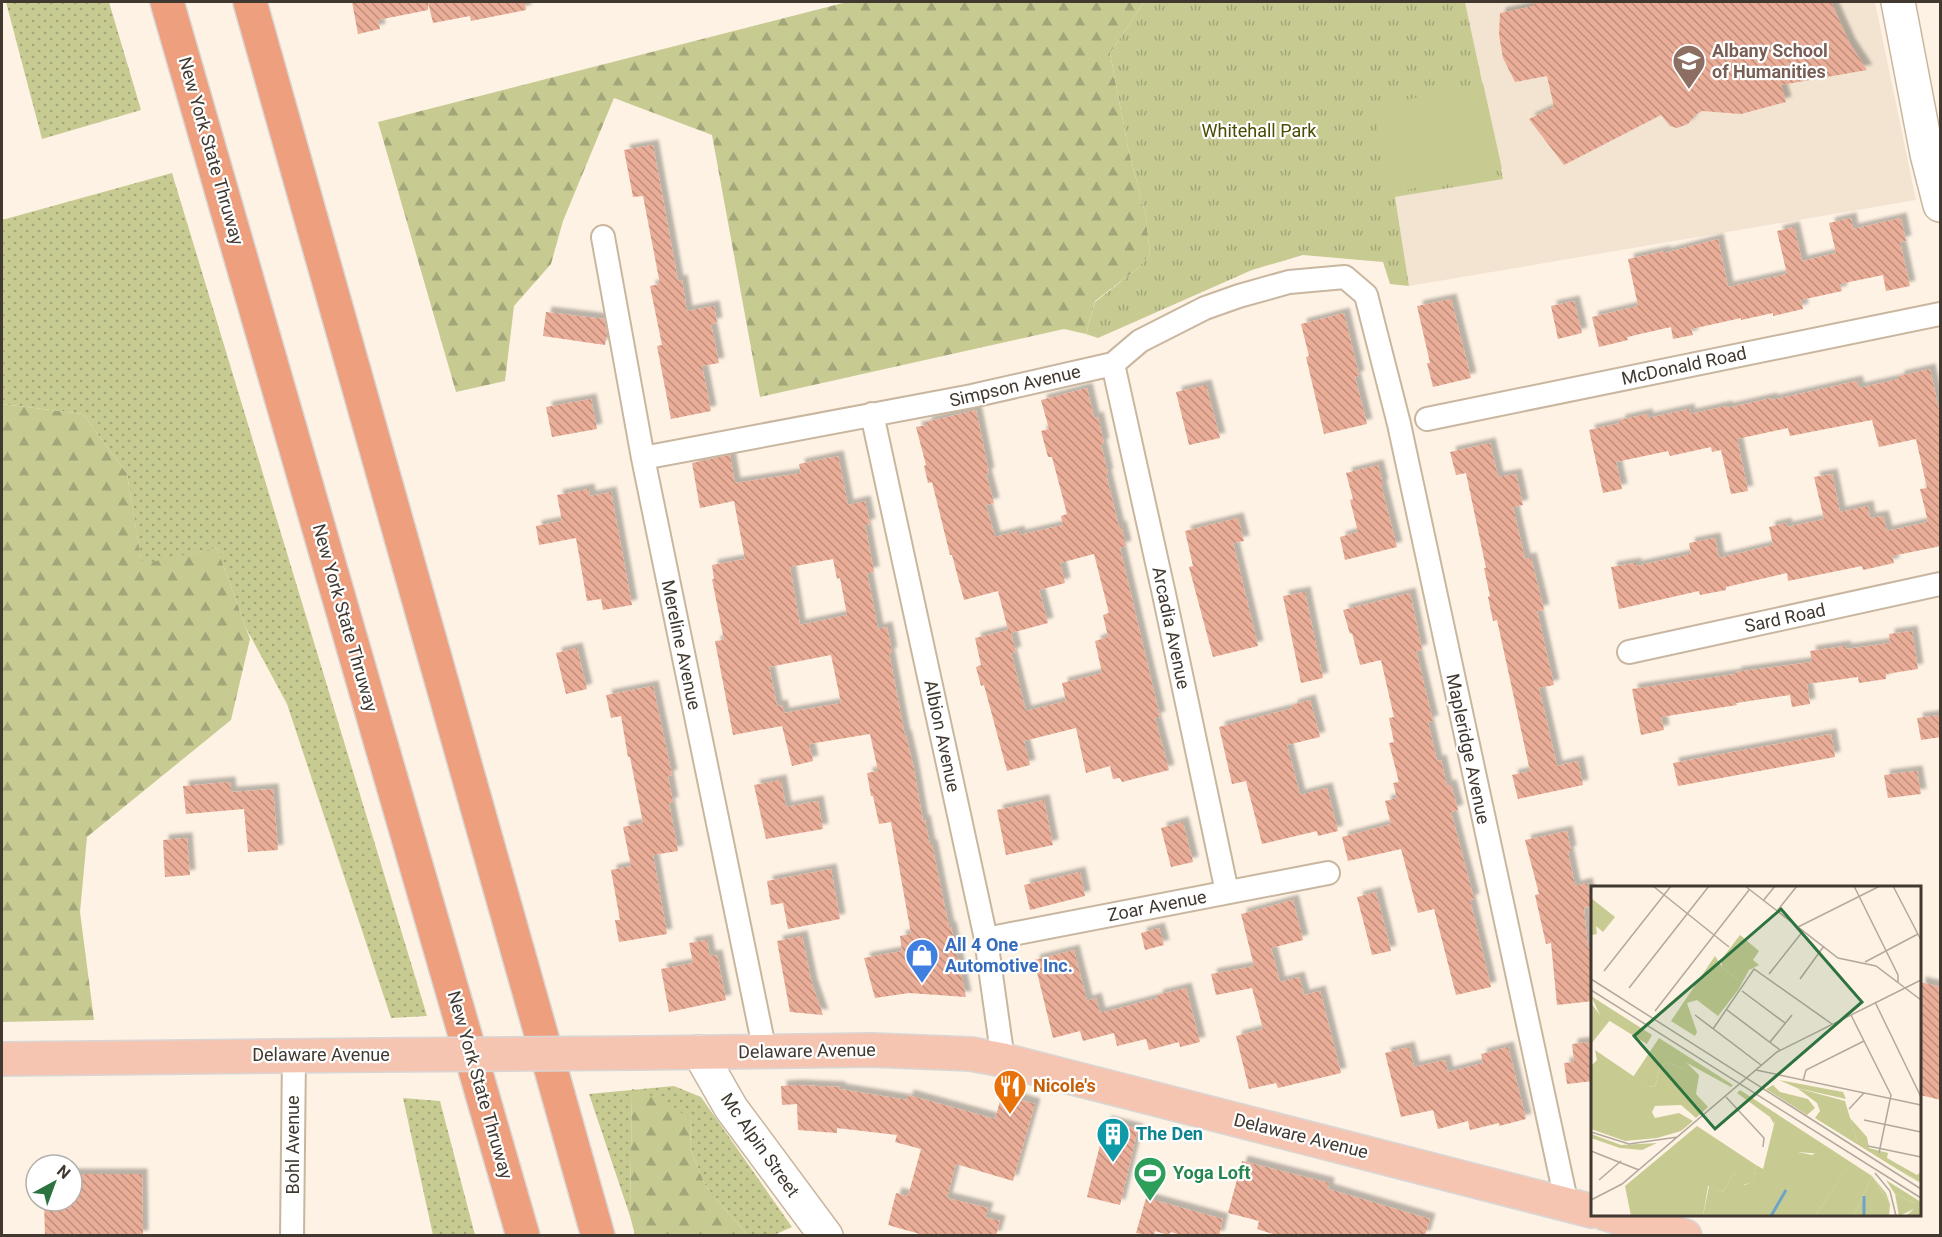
<svg xmlns="http://www.w3.org/2000/svg" width="1942" height="1237" font-family="Roboto,sans-serif">
<style>
.education{fill:#f2e4d1}
.grass{fill:url(#grass-dots)}
.forest{fill:url(#forest-firs)}
.park{fill:url(#park-tufts)}
.pitch{fill:#c7cb92}
.building{fill:url(#building-back-hatch);fill-rule:evenodd;filter:url(#shadow)}
.lines{fill:none;stroke-linecap:round;stroke-linejoin:round}
.street-casing{stroke:#c9b69f;stroke-width:26}
.secondary-casing{stroke:#c9b69f;stroke-width:36}
.primary-casing{stroke:#d9d7d6;stroke-width:36}
.highway-casing{stroke:#d9d7d6;stroke-width:36}
.street{stroke:#fff;stroke-width:22}
.secondary{stroke:#fff;stroke-width:33}
.primary{stroke:#f5c5b2;stroke-width:33}
.highway{stroke:#ee9f7e;stroke-width:33}
.primary-bridge-casing{stroke:#d9d7d6;stroke-width:36;stroke-linecap:butt}
.primary-bridge{stroke:#f5c5b2;stroke-width:33}
.labels{text-anchor:middle;stroke-width:4.5;stroke-linejoin:round;paint-order:stroke}
.education-label{font-size:18px;font-weight:bold;fill:#785e54;stroke:#fff;text-anchor:start}
.park-label{font-size:18px;fill:#4a4c03;stroke:#fff}
.street-label{font-size:18px;fill:#413930;stroke:#fff}
.shop-label{font-size:18px;font-weight:bold;fill:#366cbe;stroke:#fff;text-anchor:start}
.food-label{font-size:18px;font-weight:bold;fill:#c56008;stroke:#fff;text-anchor:start}
.culture-label{font-size:18px;font-weight:bold;fill:#0d838f;stroke:#fff;text-anchor:start}
.leisure-label{font-size:18px;font-weight:bold;fill:#27864d;stroke:#fff;text-anchor:start}
.inset-river{fill:none;stroke:#6da3c7;stroke-width:3}
.inset-road{fill:none;stroke:#b2a89c;stroke-width:1.5}
.view{fill:#2c733f;fill-opacity:0.15;stroke:#2c733f;stroke-width:3}
.inset-edge{fill:none;stroke:#413930;stroke-width:3}
</style>
<defs>
<pattern id="grass-dots" width="8" height="8" patternUnits="userSpaceOnUse" patternTransform="scale(1.5)"><rect width="8" height="8" fill="#c7cb92"/><path d="M2 2h.1M6 6h.1" fill="none" stroke="#a3a678" stroke-width="1.8" stroke-linecap="round"/></pattern>
<pattern id="forest-firs" width="22" height="20" patternUnits="userSpaceOnUse" patternTransform="scale(1.5)"><rect width="22" height="20" fill="#c7cb92"/><path d="M5 1l3.5 6h-7zM16 11l3.5 6h-7z" fill="#a3a678"/></pattern>
<pattern id="park-tufts" width="24" height="20" patternUnits="userSpaceOnUse" patternTransform="scale(1.5)"><rect width="24" height="20" fill="#c7cb92"/><path d="M3 7l-1-3M5 7V3M7 7l1-3M15 17l-1-3M17 17v-4M19 17l1-3" fill="none" stroke="#a3a678"/></pattern>
<pattern id="building-back-hatch" width="6" height="6" patternUnits="userSpaceOnUse" patternTransform="scale(1.5)"><rect width="6" height="6" fill="#eaad97"/><path d="M-1 5l2 2M0 0l6 6M5-1l2 2" fill="none" stroke="#bf8e7c"/></pattern>
<filter id="shadow"><feDropShadow dx="5.5" dy="-5.5" stdDeviation="1.5" flood-color="#0004"/></filter>
</defs>
<rect width="100%" height="100%" fill="#fef2e4"/>
<path class="education" d="M1465,2H1875L1916,200L1409,286L1395,197L1503,178Z"/>
<path class="grass" d="M6,2H109L141,110L42,139Z
M172,173L427,1016L391,1018L287,704L246,628L217,548L142,565L127,474L83,414L2,404V220Z
M674,1086L701,1097L792,1227L774,1235H748L706,1187L690,1149L691,1121L632,1090L630,1216L589,1094Z
M403,1098L440,1101L475,1235H433Z"/>
<path class="forest" d="M847,2H1144L1110,53L1128,148L1146,217L1150,254L1136,270L1095,301L1086,334L1064,329L760,397L712,135L614,98L563,221L551,264L514,306L505,381L456,392L378,122Z
M2,404L83,414L127,474L142,564L217,548L250,639L231,720L87,837L80,912L94,1020L2,1022Z
M632,1089L667,1101L691,1121L690,1149L706,1187L748,1235H635L630,1216Z"/>
<path class="park" d="M1144,2H1465L1503,179L1395,197L1409,286L1390,284L1383,262L1303,255L1252,270L1098,338L1086,334L1095,302L1136,270L1150,254L1146,217L1128,148L1110,53Z"/>
<path class="pitch" d="M1483,83L1502,169L1392,193L1373,107Z"/>
<path class="building" d="M352,2H428V10L378,20L380,29L358,34Z
M428,2H525L526,10L471,21L470,16L433,23Z
M1533,2H1831L1850,44L1867,70L1781,85L1786,102L1741,114L1702,111L1695,115L1688,124L1677,128L1670,126L1661,115L1564,165L1529,119L1554,107L1547,76L1515,82L1503,58L1499,35L1500,13L1534,6Z
M653,145L678,281L682,280L687,311L714,306L717,323L711,324L719,363L702,366L711,411L671,419L657,346L662,345L650,286L660,284L643,196L633,197L624,150Z
M1851,218L1853,229L1901,218L1906,241L1900,242L1910,286L1886,291L1883,275L1840,284L1842,291L1801,300L1803,309L1773,316V313L1741,320V318L1696,328L1691,329L1693,335L1673,339L1671,327L1627,337L1628,340L1599,347L1592,317L1638,306L1628,259L1665,251V253L1718,239L1728,287L1787,274L1777,231L1794,227L1802,261L1836,253L1829,223Z
M1451,299L1471,378L1433,387L1427,363H1430L1417,306Z
M1574,301L1582,333L1558,339L1551,306Z
M546,312L604,319L607,334L605,345L543,336Z
M1344,313L1359,376L1355,377L1367,424L1324,434L1306,357L1309,356L1301,324Z
M1930,369L1941,419V546L1892,556L1894,563L1863,570L1862,566L1788,581L1787,573L1726,587V590L1700,595L1699,591L1619,609L1611,567L1636,563V566L1691,554L1689,543L1715,538L1719,558L1773,545L1769,527L1786,523L1787,527L1824,519L1814,477L1832,474L1840,512L1868,506L1870,518L1883,516L1887,531L1928,522L1920,489L1927,488L1916,439L1879,447L1872,420L1790,436L1788,428L1737,439L1748,491L1731,494L1721,450L1712,452L1711,447L1670,456L1668,451L1616,462L1622,489L1603,493L1589,430L1620,423V420L1647,414L1648,418L1689,409L1690,414L1727,406V408L1772,398V400L1857,381L1859,388L1899,379V376Z
M1206,385L1220,438L1189,445L1176,392Z
M1087,388L1094,418L1098,417L1104,444H1101L1108,474H1106L1119,527L1121,526L1126,546L1120,548L1160,717L1155,718L1169,770L1122,782L1120,778L1113,779L1110,766L1086,773L1076,728L1024,741L1030,765L1007,771L984,685L981,686L976,667L981,665L975,638L1008,630L998,591L964,600L952,555H950L932,482L928,483L924,466L926,465L916,427L927,425L926,422L976,410L989,473L986,474L994,503L986,505L995,537L1019,531L1020,535L1063,525L1061,516L1067,514L1052,457H1048L1041,431L1049,429L1041,400ZM1094,554L1109,613L1103,615L1108,637L1095,641L1102,673L1062,683L1066,701L1026,711L1011,653L1016,652L1011,633L1048,623L1039,590L1065,583L1060,563Z
M591,399L597,429L552,437L546,407Z
M1490,443L1498,477L1516,474L1523,505L1513,507L1525,559L1531,558L1544,610L1537,611L1554,685L1539,688L1557,766L1578,761L1583,785L1518,799L1512,775L1530,771L1497,620L1493,621L1488,597L1490,596L1484,568H1486L1466,473L1456,475L1450,452Z
M730,455L735,483L801,473L799,464L838,456L848,505L865,501L870,524L865,525L874,572L867,573L878,629L887,627L892,653H889L905,736L906,735L913,765L923,821L925,820L930,845H932L949,927H951L966,997L909,993L875,998L864,958L902,951L900,936L911,934L891,822L879,824L873,796H871L867,773L878,771L870,734L809,744L813,761L792,766L782,726L733,735L715,641L724,640L712,579H714L712,565L745,559L734,501L700,508L692,463ZM833,559L837,579L840,578L847,615L800,625L790,567ZM831,655L841,703L784,713L782,705L777,706L769,667Z
M1378,465L1383,485H1381L1397,547L1345,560L1340,537L1358,532L1350,500L1353,499L1346,473Z
M589,489L590,496L611,492L632,605L603,610L601,599L587,601L576,538L539,545L536,526L562,521L557,495Z
M1238,518L1244,541L1233,543L1258,646L1213,657L1189,567L1193,566L1185,531Z
M1305,592L1323,678L1301,683L1283,596Z
M1410,593L1422,650L1416,651L1433,721L1428,722L1437,761L1441,760L1447,786L1451,785L1458,810L1451,812L1474,899L1470,900L1491,987L1456,995L1434,909L1418,913L1401,849L1348,861L1342,837L1391,824L1385,801L1397,798L1393,783L1399,782L1389,743L1394,742L1389,718L1394,717L1381,660L1360,665L1352,633L1350,634L1343,610Z
M1912,631L1918,669L1886,674V679L1859,683L1858,677L1807,684L1810,704L1792,707L1790,695L1736,703L1737,705L1661,717L1664,730L1641,735L1632,689L1736,674V672L1812,662L1810,651L1845,646L1846,649L1890,643L1889,634Z
M577,648L587,689L566,694L556,653Z
M653,686L672,775L668,776L673,803H669L678,851L653,855L667,934L619,942L615,920H620L611,870L631,866L623,827L643,823L630,757H628L621,716L611,718L606,695Z
M1310,700L1320,737L1287,745L1300,795L1327,788L1338,831L1318,836L1317,831L1262,844L1246,781L1232,784L1219,727L1293,708L1292,705Z
M1941,715V737L1921,740L1917,718Z
M1831,734L1835,757L1678,786L1673,763Z
M1917,771L1921,794L1888,798L1884,775Z
M781,780L786,807L818,801L823,829L766,839L754,785Z
M230,782L231,792L273,789L278,850L248,852L244,809L186,814L183,786Z
M1044,800L1053,845L1006,855L997,810Z
M1183,822L1193,862L1171,867L1161,828Z
M1567,831L1571,851L1568,852L1575,886L1587,883L1592,906L1584,908L1588,947H1593V1001L1557,1005L1551,943L1546,944L1535,895L1539,894L1525,840Z
M187,838L190,875L165,877L163,840Z
M831,869L840,919L788,929L783,903L771,905L767,881Z
M1080,872L1085,896L1030,910L1024,885Z
M1376,892L1391,951L1372,955L1357,897Z
M1293,900L1303,940L1271,948L1280,982L1299,977L1304,995L1320,991L1341,1073L1278,1088L1276,1083L1249,1089L1236,1036L1263,1029L1252,988L1216,995L1211,974L1254,966L1241,914Z
M1159,928L1164,945L1145,950L1141,933Z
M802,936L812,984L823,1015L790,1012L777,941Z
M707,940L710,956L717,955L726,1000L669,1012L661,969L693,963L689,943Z
M1074,950L1087,1001L1096,998L1100,1013L1158,998L1157,995L1186,988L1200,1042L1180,1047L1179,1042L1149,1050L1146,1039L1117,1046L1114,1033L1083,1041L1080,1031L1053,1038L1034,960Z
M1920,982L1941,987V1100L1920,1095Z
M1589,1042L1593,1081L1567,1084L1564,1063L1574,1062L1572,1044Z
M1409,1047L1414,1067L1445,1060L1448,1072L1483,1063L1481,1054L1508,1047L1526,1119L1499,1126V1123L1470,1130L1468,1121L1438,1129L1433,1110L1401,1117L1385,1053Z
M796,1085L840,1087V1089L907,1100L908,1095L995,1119L1002,1094L1035,1104L1013,1181L956,1164L947,1198L988,1208L985,1217L1000,1221L996,1236H927L888,1225L896,1193L908,1196L921,1149L895,1142L897,1135L837,1128V1133L798,1130L797,1104L782,1105L781,1086Z
M1106,1121L1138,1129L1120,1205L1087,1197Z
M1242,1161L1329,1183L1328,1189L1430,1219L1425,1236H1279L1257,1229L1259,1221L1228,1213Z
M72,1174H142L143,1236H45L44,1201H72Z
M1146,1198L1223,1219L1219,1236H1184L1171,1232L1168,1235L1155,1231L1154,1236L1136,1233Z"/>
<g class="lines">
<defs>
<path id="street" d="M603,237L643,458L765,1052
M1113,364L1164,594L1227,892
M872,414L986,939L1003,1060
M1427,419L1940,314
M643,458L972,396L1113,364L1140,341L1205,308L1239,296L1289,282L1345,277L1366,295L1399,424L1567,1205
M1629,652L1940,584
M986,939L1328,873
M292,1236L294,1055"/>
<path id="secondary" d="M1898,2L1927,154L1940,205
M699,1052L731,1108L826,1236"/>
<path id="primary" d="M639,1053L872,1050L971,1054L1003,1060L1592,1211
M2,1059L378,1055
M1606,1214L1685,1236"/>
<path id="highway" d="M167,2L523,1236
M250,2L598,1236"/>
</defs>
<use href="#street" class="street-casing"/>
<use href="#secondary" class="secondary-casing"/>
<use href="#primary" class="primary-casing"/>
<use href="#highway" class="highway-casing"/>
<use href="#street" class="street"/>
<use href="#secondary" class="secondary"/>
<use href="#primary" class="primary"/>
<use href="#highway" class="highway"/>
<defs>
<path id="primary-bridge" d="M378,1055L639,1053"/>
</defs>
<use href="#primary-bridge" class="primary-bridge-casing"/>
<use href="#primary-bridge" class="primary-bridge"/>
</g>
<defs>
<symbol id="school-pin" viewBox="-11 -11 22 30"><path d="M0 17L-7.5 6A9.5 9.5 0 1 1 7.5 6Z" fill="#8d6e63" stroke="#fff"/><path d="M0-5L7-2L0 1L-7-2ZM-4 1L0 2.5L4 1V4Q0 6-4 4Z" fill="#fff"/></symbol>
<symbol id="shop-pin" viewBox="-11 -11 22 30"><path d="M0 17L-7.5 6A9.5 9.5 0 1 1 7.5 6Z" fill="#3f7fe0" stroke="#fff"/><path d="M-5-2.5h2.3a2.7 3.5 0 0 1 5.4 0H5L5.5 6h-11ZM-1.5-2.5h3a1.5 2.3 0 0 0-3 0Z" fill="#fff"/></symbol>
<symbol id="restaurant-pin" viewBox="-11 -11 22 30"><path d="M0 17L-7.5 6A9.5 9.5 0 1 1 7.5 6Z" fill="#e8710a" stroke="#fff"/><path d="M-5-6h1v4h1v-4h1v4h1v-4h1v5L-1.5 .5V6h-2V.5L-5-1ZM5-6V6H3V1.5H1.5Q1.5-4 5-6Z" fill="#fff"/></symbol>
<symbol id="building-pin" viewBox="-11 -11 22 30"><path d="M0 17L-7.5 6A9.5 9.5 0 1 1 7.5 6Z" fill="#0f9aa8" stroke="#fff"/><path d="M-4-6H4V6H1V3H-1V6H-4ZM-2.5-4.3h1.7v1.8h-1.7ZM.8-4.3h1.7v1.8H.8ZM-2.5-1h1.7V.8h-1.7ZM.8-1h1.7V.8H.8Z" fill="#fff"/></symbol>
<symbol id="stadium-pin" viewBox="-11 -11 22 30"><path d="M0 17L-7.5 6A9.5 9.5 0 1 1 7.5 6Z" fill="#2e9e5b" stroke="#fff"/><path d="M0-5a6.5 5 0 1 0 0 10a6.5 5 0 1 0 0-10ZM-3.5-1.8h7v3.6h-7Z" fill="#fff"/></symbol>
</defs>
<g fill-rule="evenodd">
<use href="#school-pin" x="1670" y="42" width="38" height="52"/>
<use href="#shop-pin" x="903" y="936" width="38" height="52"/>
<use href="#restaurant-pin" x="991" y="1067" width="38" height="52"/>
<use href="#building-pin" x="1094" y="1115" width="38" height="52"/>
<use href="#stadium-pin" x="1131" y="1154" width="38" height="52"/>
</g>
<g class="labels">
<g class="education-label">
<text x="1712" y="57">Albany School<tspan x="1712" dy="21">of Humanities</tspan></text>
</g>
<g class="park-label">
<text x="1259" y="137">Whitehall Park</text>
</g>
<g class="street-label">
<text transform="translate(211 151) rotate(74)" y="6">New York State Thruway</text>
<text transform="translate(1684 366) rotate(-12)" y="6">McDonald Road</text>
<text transform="translate(1015 386) rotate(-13)" y="6">Simpson Avenue</text>
<text transform="translate(345 618) rotate(74)" y="6">New York State Thruway</text>
<text transform="translate(1785 618) rotate(-12)" y="6">Sard Road</text>
<text transform="translate(1171 628) rotate(78)" y="6">Arcadia Avenue</text>
<text transform="translate(681 645) rotate(78)" y="6">Mereline Avenue</text>
<text transform="translate(942 736) rotate(78)" y="6">Albion Avenue</text>
<text transform="translate(1468 749) rotate(78)" y="6">Mapleridge Avenue</text>
<text transform="translate(1157 906) rotate(-11)" y="6">Zoar Avenue</text>
<text transform="translate(807 1051) rotate(-1)" y="6">Delaware Avenue</text>
<text x="321" y="1061">Delaware Avenue</text>
<text transform="translate(480 1085) rotate(74)" y="6">New York State Thruway</text>
<text transform="translate(1301 1136) rotate(14)" y="6">Delaware Avenue</text>
<text transform="translate(293 1145) rotate(-90)" y="6">Bohl Avenue</text>
<text transform="translate(760 1145) rotate(55)" y="6">Mc Alpin Street</text>
</g>
<g class="shop-label">
<text x="945" y="951">All 4 One<tspan x="945" dy="21">Automotive Inc.</tspan></text>
</g>
<g class="food-label">
<text x="1033" y="1092">Nicole's</text>
</g>
<g class="culture-label">
<text x="1136" y="1140">The Den</text>
</g>
<g class="leisure-label">
<text x="1173" y="1179">Yoga Loft</text>
</g>
</g>
<g transform="translate(1591 886)">
<rect width="330" height="330" fill="#fef2e4"/>
<path d="M0,110L61,149L56,158L9,129ZM68,152L142,199L140,201L96,177L91,183L77,176L69,181L64,201L57,200L42,191ZM182,199L189,206L217,213L224,222L216,229L175,203ZM206,202L254,215L266,255L330,298L224,232L229,225L226,217ZM149,204L281,290L295,307L299,318L301,330L299,318L281,290L263,330H224L258,280L244,269L207,266L184,235L183,238L179,231L146,207ZM295,294L330,316V330H315L323,323V317L304,308Z" fill="#c7cb92"/>
<path d="M124,70L131,81L147,94V104L127,130L106,114L96,117L106,146L104,150L80,135ZM0,117L9,129L20,133L0,158ZM4,164L57,200L64,201L69,181L77,176L91,183L96,177L108,189L105,208L117,221L105,232L90,219L64,220L61,226L64,232L88,227L102,235L90,245L66,252L34,255L0,243V180L6,174ZM188,194L252,206L255,213L206,202ZM259,232L276,251L278,262L297,267L296,272L326,289L330,286V297L275,263L266,255ZM184,235L193,240L207,266L221,269L233,262L259,279L224,330H112L118,300L132,306L143,287L154,299L162,295L165,279L172,283ZM0,248L30,259L66,257L51,264L29,262L0,252ZM281,290L299,318L298,330H263ZM304,308L323,317V323L308,330Z" fill="#c7cb92"/>
<path d="M183,203L198,213L218,218L220,225L215,226L180,204Z" fill="#c7cb92"/>
<path d="M106,240L165,279L162,296L151,299L143,287L132,306L117,300L112,330H40L34,300Z" fill="#c7cb92"/>
<path d="M149,49L168,65L162,74L168,79L158,84L147,104V94L131,81L130,74Z" fill="#c7cb92"/>
<path d="M0,12L24,31L12,46L5,40L6,48L0,49Z" fill="#c7cb92"/>
<path class="inset-river" d="M180,330L195,304M273,330V310"/>
<path class="inset-road" d="M62,0L138,61M154,0L247,72L285,80L330,114M263,0L307,89V96M302,0L330,54M172,15L184,0M186,25L206,0M207,41L289,0M274,76L327,48M13,85L80,0M178,88L212,45M0,93L330,303M209,93L233,60M38,102L118,0M0,104L330,312M151,105L194,137M284,116L330,211M136,124L189,164M64,125L158,4M104,129L170,179M260,129L300,209L288,267M122,143L163,83L241,138M179,156L201,129M165,184L330,219M212,195L215,184L273,155M135,211L173,252L172,261M258,223L273,207M273,234L330,246M0,246L38,258L87,251M277,260L330,271M0,265L48,284M284,287L299,305L305,330M8,294L30,275M0,314L31,298L186,166L330,94"/>
<path class="view" d="M190,23L271,116L124,243L43,150Z"/>
<rect width="330" height="330" class="inset-edge"/>
</g>
<rect width="1942" height="1237" fill="none" stroke="#413930" stroke-width="6"/>
<g transform="translate(54 1183) rotate(41)"><circle r="28" fill="#ffffff" stroke="#b3b0ac" stroke-width="1.5"/>
<path d="M0-4.5L10 22L0 15L-10 22Z" fill="#2c733f"/>
<text y="-9" font-size="16" font-weight="bold" text-anchor="middle" fill="#413930">N</text>
</g>
</svg>
